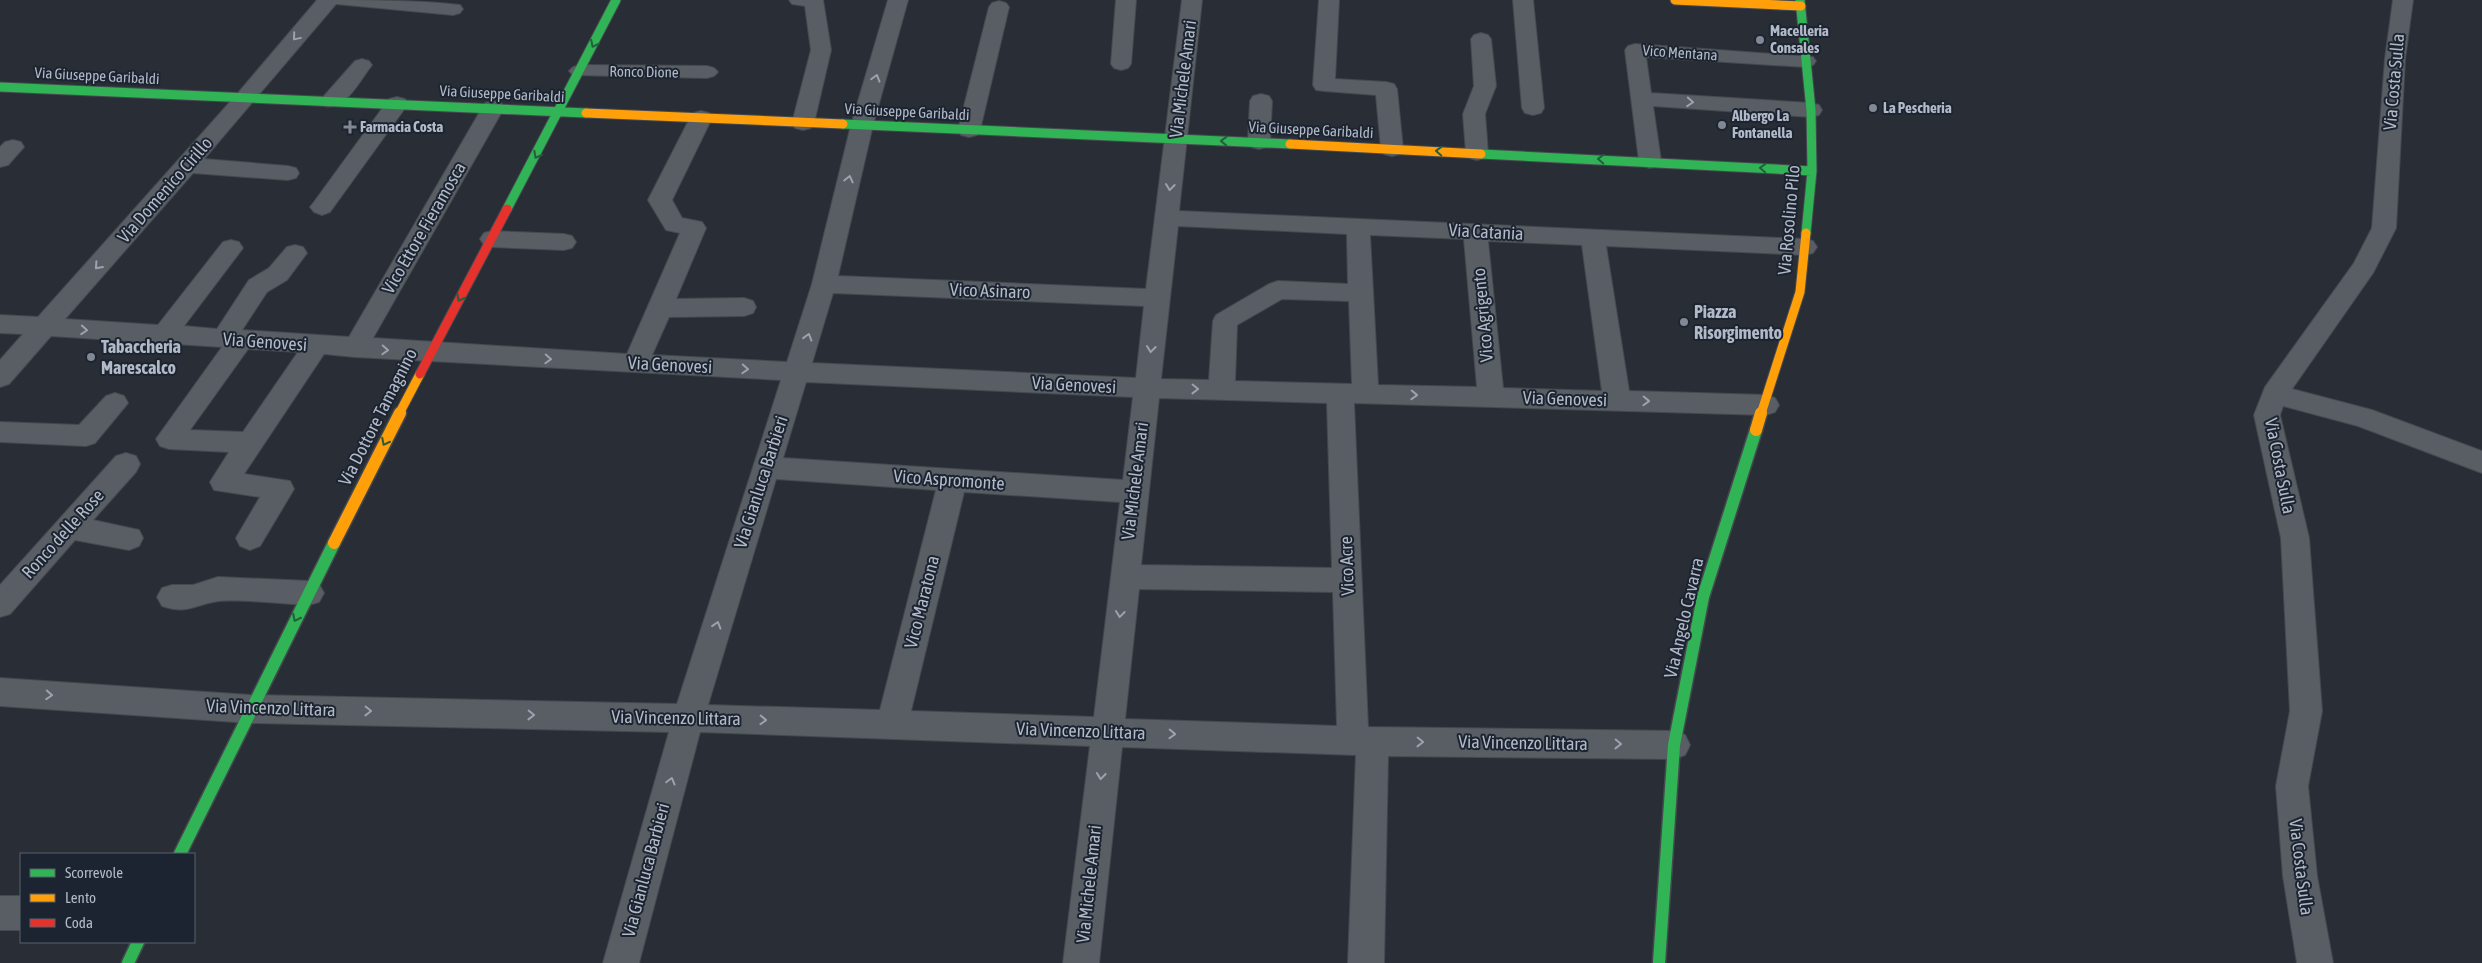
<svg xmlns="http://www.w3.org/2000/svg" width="2482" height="963" font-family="'Asap Condensed',sans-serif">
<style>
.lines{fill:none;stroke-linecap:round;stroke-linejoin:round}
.street-casing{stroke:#45494f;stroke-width:2}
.fast-far1-casing{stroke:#45494f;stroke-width:11}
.fast-casing{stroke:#45494f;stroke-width:15}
.slow-far1-casing{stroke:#45494f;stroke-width:11}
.slow-casing{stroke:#45494f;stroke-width:15}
.jam-casing{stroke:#45494f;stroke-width:11}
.street{fill:#595d64;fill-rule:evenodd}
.fast-far1{stroke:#30b455;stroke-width:9}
.fast{stroke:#30b455;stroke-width:12}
.slow-far1{stroke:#ff9f0a;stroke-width:9}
.slow{stroke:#ff9f0a;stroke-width:12}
.jam{stroke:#e5322d;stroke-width:9}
.oneway{stroke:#9ca3ae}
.oneway2{stroke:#245e3f}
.poi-dot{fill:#828994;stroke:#1c2431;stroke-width:2}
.labels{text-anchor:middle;stroke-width:4;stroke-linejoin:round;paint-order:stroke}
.far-poi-label{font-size:15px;font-weight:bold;fill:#b2bac7;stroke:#1c2431;text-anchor:start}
.far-street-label{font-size:15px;fill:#b2bac7;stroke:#1c2431}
.street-label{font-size:18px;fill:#b2bac7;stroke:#1c2431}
.poi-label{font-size:18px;font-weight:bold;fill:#b2bac7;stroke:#1c2431;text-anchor:start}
</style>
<rect width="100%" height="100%" fill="#292e36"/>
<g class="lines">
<defs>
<path id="street" d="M317,0C362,0 417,0 460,5L463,9L460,13L453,15L336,4L204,159L288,166L296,168L299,173L296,178L288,180L193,173L65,319L158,325L223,242L231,240L239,242L243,248L184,326L217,329L249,280L269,268L287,247L295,245L303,247L307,253L287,280L267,292L242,330L349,337L482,108L485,103L493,101L501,103L504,108L373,338L627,354L680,233L666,230L648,200L690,118L693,113L701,111L709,113L712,118L672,200L682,218L702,222L706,228L676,299L744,298L753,301L756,307L753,313L744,316L669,317L652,355L787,362L812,284L851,125L888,0H908L873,125L838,276L1146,289L1182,0H1202L1179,211L1805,239L1813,241L1817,247L1813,253L1805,255L1606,246L1629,391L1766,395L1775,398L1779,405L1775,412L1766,415L1354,403L1368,727L1674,731L1685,735L1690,745L1685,755L1674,759L1388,756L1384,963H1348L1356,755L1122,747L1099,963H1063L1090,746L700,732L639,963H603L669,732L250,723L0,706V678L250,695L677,704L781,380L355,357L324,354L244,474L290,481L294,489L260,546L250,550L240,546L236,538L260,497L214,490L210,482L229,452L169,449L160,446L156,439L222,347L51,336L9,384L0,387V360L23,334L0,333V315L38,317L238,93ZM1178,226L1347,234L1348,284L1278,281L1269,284L1216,315L1213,321L1209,380L1161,379ZM1370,235L1464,239L1477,387L1378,385ZM1488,241L1582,245L1602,391L1503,388ZM833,293L1144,306L1136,378L812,363ZM1282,299L1349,301L1352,384L1235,381L1237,325ZM248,349L298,352L243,432L190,430ZM806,382L1133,397L1123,480L783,458ZM1159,398L1327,403L1332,568L1141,565ZM776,479L936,490L880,710L708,705ZM964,492L1120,502L1094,717L911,711ZM1139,589L1333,592L1337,726L1125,719Z
M789,0H823L831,50L814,123L811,128L803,130L795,128L792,123L811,50L805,6L792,4Z
M1116,0H1136L1131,64L1128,68L1121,70L1114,68L1111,64Z
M1319,0H1339L1335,79L1386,82L1394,84L1397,89L1403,149L1400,154L1392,156L1384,154L1381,149L1376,95L1324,91L1316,90L1313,85Z
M1513,0H1533L1544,108L1541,113L1533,115L1525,113L1522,108Z
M2393,0H2413L2405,59L2396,228L2373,273L2292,389L2372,410L2482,451V473L2358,426L2283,406L2280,415L2309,538L2322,711L2308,786L2317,876L2333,963H2297L2283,876L2276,786L2290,711L2281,538L2254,415L2265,387L2354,263L2372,228L2385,59Z
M999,1L1006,3L1009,7L980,130L977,135L969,137L961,135L958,130L989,7L992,3Z
M1481,33L1488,35L1491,39L1496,86L1485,114L1488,153L1485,158L1477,160L1469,158L1466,153L1463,114L1474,86L1471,39L1474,35Z
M1635,44L1813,57L1816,61L1813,65L1806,67L1646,57L1651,93L1811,103L1819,105L1822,110L1819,115L1811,117L1653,106L1661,161L1658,166L1650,168L1642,166L1639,161L1625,50L1628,46Z
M362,59L369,61L372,65L369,69C358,84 344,111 324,106L321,101L324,96L355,61Z
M580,65L707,66L714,68L718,72L714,76L707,78L573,75L569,71L573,67Z
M1261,94L1269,96L1272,101L1270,142L1267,147L1259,149L1251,147L1248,142L1250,101L1253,96Z
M397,97L405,99L408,104L330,212L322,215L314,212L310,207L314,202L389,99Z
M13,140L21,142L24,147L8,165L0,167V147L5,142Z
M492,231L564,234L572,236L576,242L572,248L564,250L492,247L484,245L480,239L484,233Z
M115,393L124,396L128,403L95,443L86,446L0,442V422L79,425L106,396Z
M126,453L136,456L140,464L136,472L93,520L139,530L143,538L139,546L129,550L75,540L10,614L0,617V585L116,456Z
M218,577L309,581L319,584L324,593L319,602L309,605C283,604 244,599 219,601C195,604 188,615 162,606L157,597L162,588L172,585H193Z
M0,896H21V930H0Z"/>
<path id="fast-far1" d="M1800,0L1811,110L1812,171L1806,233
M0,87L586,113
M843,124L1290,144
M1481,154L1812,171
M507,209L616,0"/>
<path id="fast" d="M180,854L334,543
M128,963L138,942
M1659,963L1674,745L1703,597L1756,430"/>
<path id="slow-far1" d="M1675,0L1801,6
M586,113L843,124
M1290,144L1481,154
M399,414L420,374
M1761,414L1800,292L1806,233"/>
<path id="slow" d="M1756,430L1761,413
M334,543L400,413"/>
<path id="jam" d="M420,374L507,209"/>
</defs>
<use href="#street" class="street-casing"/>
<use href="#fast-far1" class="fast-far1-casing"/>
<use href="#fast" class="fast-casing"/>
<use href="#slow-far1" class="slow-far1-casing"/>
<use href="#slow" class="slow-casing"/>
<use href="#jam" class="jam-casing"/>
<use href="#street" class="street"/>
<use href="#fast-far1" class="fast-far1"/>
<use href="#fast" class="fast"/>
<use href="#slow-far1" class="slow-far1"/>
<use href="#slow" class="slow"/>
<use href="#jam" class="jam"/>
</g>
<defs><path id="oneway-chevron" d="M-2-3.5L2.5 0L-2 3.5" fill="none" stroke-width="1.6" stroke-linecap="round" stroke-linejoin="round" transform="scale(1.25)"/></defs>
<g class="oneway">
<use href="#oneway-chevron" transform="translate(296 37) rotate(130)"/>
<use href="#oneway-chevron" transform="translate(876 78) rotate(-74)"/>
<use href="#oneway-chevron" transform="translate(1690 102) rotate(4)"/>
<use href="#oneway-chevron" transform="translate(849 179) rotate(-77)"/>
<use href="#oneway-chevron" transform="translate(1170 187) rotate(97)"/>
<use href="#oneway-chevron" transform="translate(98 266) rotate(132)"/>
<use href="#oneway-chevron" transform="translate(84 330) rotate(4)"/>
<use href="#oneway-chevron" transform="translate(808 337) rotate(-73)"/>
<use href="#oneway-chevron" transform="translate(1151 349) rotate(97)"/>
<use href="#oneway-chevron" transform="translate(385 350) rotate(3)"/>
<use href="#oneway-chevron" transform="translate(548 359) rotate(3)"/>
<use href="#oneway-chevron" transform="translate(745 369) rotate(3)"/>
<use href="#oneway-chevron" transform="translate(1195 389) rotate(1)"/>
<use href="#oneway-chevron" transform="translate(1414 395) rotate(2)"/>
<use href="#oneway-chevron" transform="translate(1646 401) rotate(2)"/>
<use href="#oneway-chevron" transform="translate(1120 614) rotate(97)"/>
<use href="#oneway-chevron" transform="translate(717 625) rotate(-73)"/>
<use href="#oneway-chevron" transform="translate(49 695) rotate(4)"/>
<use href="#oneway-chevron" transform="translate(368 711) rotate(1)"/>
<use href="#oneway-chevron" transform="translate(531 715) rotate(1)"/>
<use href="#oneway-chevron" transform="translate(763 720) rotate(2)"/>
<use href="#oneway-chevron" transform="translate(1172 734) rotate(2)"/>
<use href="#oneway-chevron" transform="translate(1420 742) rotate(1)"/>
<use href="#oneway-chevron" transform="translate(1618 744) rotate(1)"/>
<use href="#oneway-chevron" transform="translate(1101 776) rotate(96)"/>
<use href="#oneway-chevron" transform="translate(671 781) rotate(-75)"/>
</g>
<g class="oneway2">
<use href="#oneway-chevron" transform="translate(594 44) rotate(116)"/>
<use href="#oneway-chevron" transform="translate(1224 141) rotate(-178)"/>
<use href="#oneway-chevron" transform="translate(1439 151) rotate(-177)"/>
<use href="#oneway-chevron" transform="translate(537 155) rotate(118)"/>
<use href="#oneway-chevron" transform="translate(1601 159) rotate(-177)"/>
<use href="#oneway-chevron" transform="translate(1763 168) rotate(-177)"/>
<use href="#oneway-chevron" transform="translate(460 298) rotate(118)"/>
<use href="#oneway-chevron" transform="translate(385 442) rotate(117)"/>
<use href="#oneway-chevron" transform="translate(296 618) rotate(117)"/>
</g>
<g class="poi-dot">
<circle cx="1760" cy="40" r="5"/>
<circle cx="1873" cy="108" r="5"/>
<circle cx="1722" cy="125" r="5"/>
<path d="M347.5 119.5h5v5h5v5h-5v5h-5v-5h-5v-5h5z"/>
<circle cx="1684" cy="322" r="5"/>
<circle cx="91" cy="357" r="5"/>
</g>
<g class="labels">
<g class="far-poi-label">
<text x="1770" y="36">Macelleria<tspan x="1770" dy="17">Consales</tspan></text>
<text x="1883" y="113">La Pescheria</text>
<text x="1732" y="121">Albergo La<tspan x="1732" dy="17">Fontanella</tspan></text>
<text x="360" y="132">Farmacia Costa</text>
</g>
<g class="far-street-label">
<text transform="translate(1680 53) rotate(4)" y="5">Vico Mentana</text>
<text transform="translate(644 72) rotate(1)" y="5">Ronco Dione</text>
<text transform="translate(97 76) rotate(3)" y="5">Via Giuseppe Garibaldi</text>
<text transform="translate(502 94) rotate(3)" y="5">Via Giuseppe Garibaldi</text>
<text transform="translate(907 112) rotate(3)" y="5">Via Giuseppe Garibaldi</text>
<text transform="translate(1311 130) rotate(3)" y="5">Via Giuseppe Garibaldi</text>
</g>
<g class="street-label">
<text transform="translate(1183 79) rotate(-83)" y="6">Via Michele Amari</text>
<text transform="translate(2394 82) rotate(-85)" y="6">Via Costa Sulla</text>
<text transform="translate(165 190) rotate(-49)" y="6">Via Domenico Cirillo</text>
<text transform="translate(1789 220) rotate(-85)" y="6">Via Rosolino Pilo</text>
<text transform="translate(424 228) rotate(-60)" y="6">Vico Ettore Fieramosca</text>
<text transform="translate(1486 232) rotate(3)" y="6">Via Catania</text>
<text transform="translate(990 291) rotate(2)" y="6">Vico Asinaro</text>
<text transform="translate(1483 315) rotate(-95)" y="6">Vico Agrigento</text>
<text transform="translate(265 342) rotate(4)" y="6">Via Genovesi</text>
<text transform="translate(670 365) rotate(3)" y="6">Via Genovesi</text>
<text transform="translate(1074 385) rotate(3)" y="6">Via Genovesi</text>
<text transform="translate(1565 399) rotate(2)" y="6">Via Genovesi</text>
<text transform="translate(378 417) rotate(-63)" y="6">Via Dottore Tamagnino</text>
<text transform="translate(2280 466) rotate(79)" y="6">Via Costa Sulla</text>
<text transform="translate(949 480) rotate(4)" y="6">Vico Aspromonte</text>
<text transform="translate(1135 481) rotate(-83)" y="6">Via Michele Amari</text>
<text transform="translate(761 482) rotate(-72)" y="6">Via Gianluca Barbieri</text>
<text transform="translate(63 534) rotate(-48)" y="6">Ronco delle Rose</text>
<text transform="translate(1347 566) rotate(-92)" y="6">Vico Acre</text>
<text transform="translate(922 602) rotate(-76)" y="6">Vico Maratona</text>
<text transform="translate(1684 618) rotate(-77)" y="6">Via Angelo Cavarra</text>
<text transform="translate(271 708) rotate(2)" y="6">Via Vincenzo Littara</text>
<text transform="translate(676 718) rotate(1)" y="6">Via Vincenzo Littara</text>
<text transform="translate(1081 731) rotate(2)" y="6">Via Vincenzo Littara</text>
<text transform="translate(1523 743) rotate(1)" y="6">Via Vincenzo Littara</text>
<text transform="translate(2301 867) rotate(83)" y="6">Via Costa Sulla</text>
<text transform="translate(646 870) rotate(-75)" y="6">Via Gianluca Barbieri</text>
<text transform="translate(1089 884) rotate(-84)" y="6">Via Michele Amari</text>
</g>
<g class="poi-label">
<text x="1694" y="318">Piazza<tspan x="1694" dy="21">Risorgimento</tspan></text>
<text x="101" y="353">Tabaccheria<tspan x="101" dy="21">Marescalco</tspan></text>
</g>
</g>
<rect x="20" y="853" width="175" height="90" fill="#1c2431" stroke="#58606d"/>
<rect x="30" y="869" width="25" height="8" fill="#30b455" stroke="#58606d"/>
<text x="65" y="878" font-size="15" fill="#b2bac7">Scorrevole</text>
<rect x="30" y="894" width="25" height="8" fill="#ff9f0a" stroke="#58606d"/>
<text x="65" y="903" font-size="15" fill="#b2bac7">Lento</text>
<rect x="30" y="919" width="25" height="8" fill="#e5322d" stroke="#58606d"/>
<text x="65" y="928" font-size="15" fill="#b2bac7">Coda</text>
</svg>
